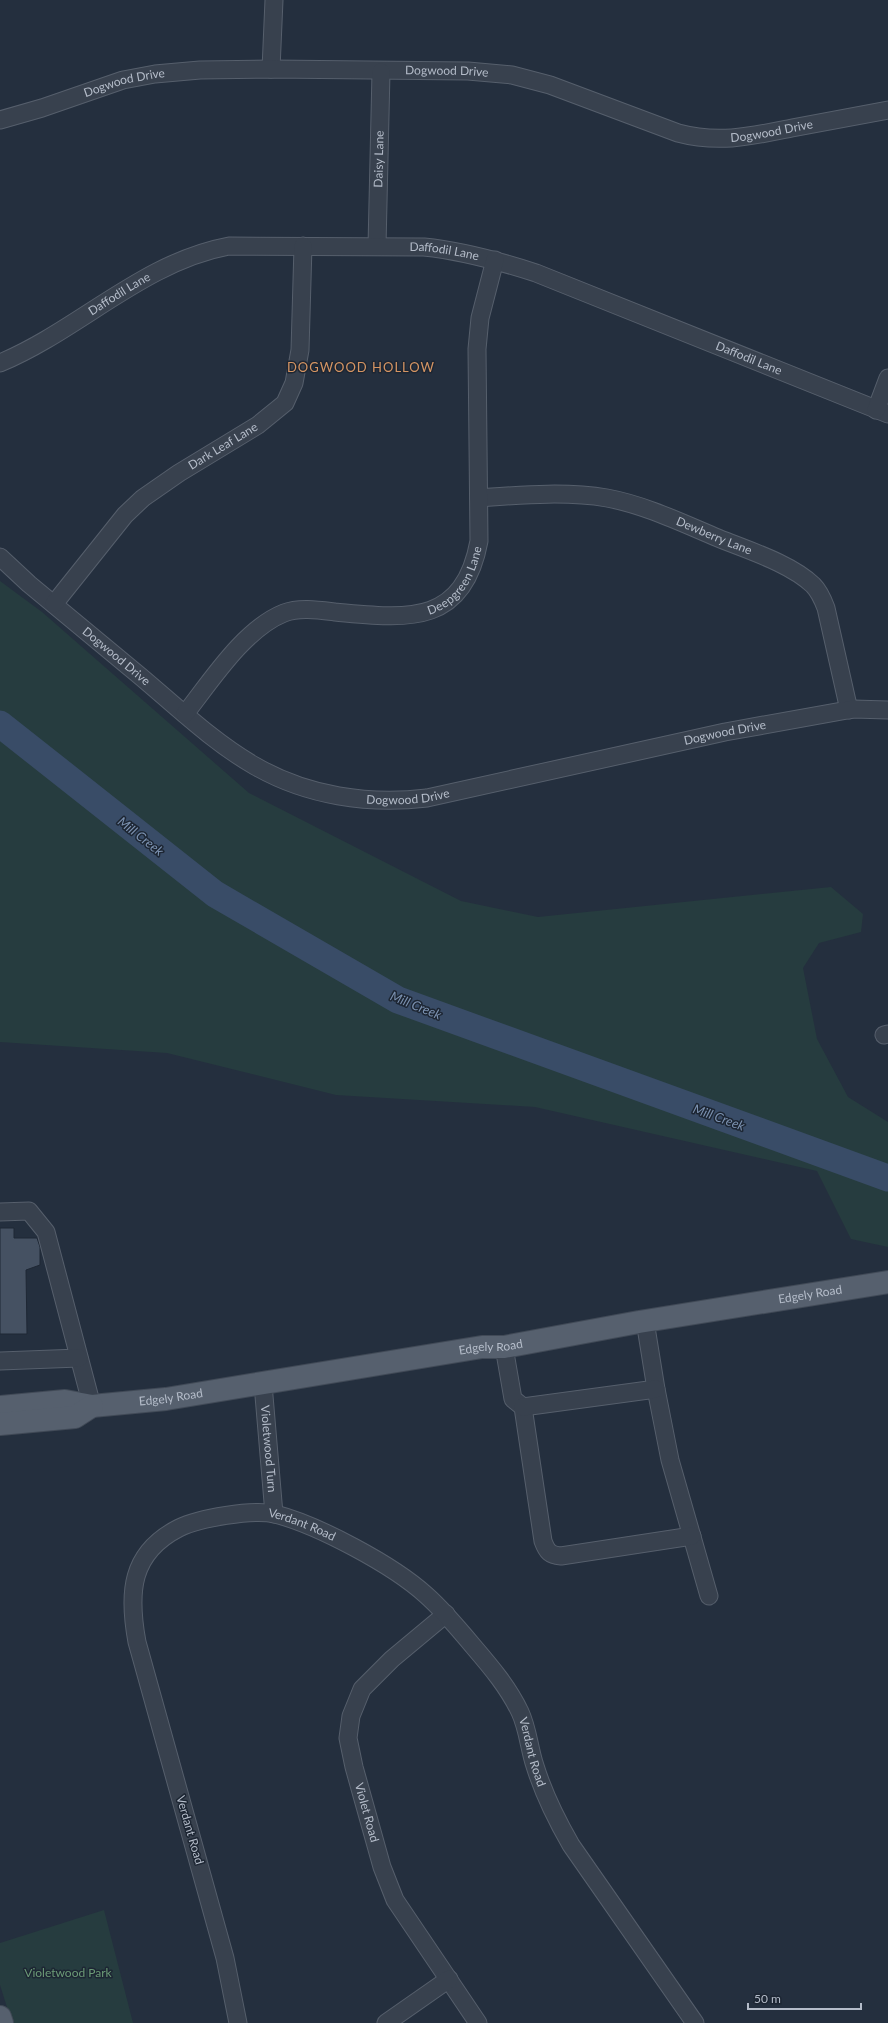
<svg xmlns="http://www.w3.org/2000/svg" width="888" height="2023" font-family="Lato,sans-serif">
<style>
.green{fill:#263c3f}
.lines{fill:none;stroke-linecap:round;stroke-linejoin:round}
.river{stroke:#394c67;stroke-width:27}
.building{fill:#455162;stroke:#1f2835}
.minor-casing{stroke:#565f6c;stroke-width:19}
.major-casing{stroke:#414a57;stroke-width:24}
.minor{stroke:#38414e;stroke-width:17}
.major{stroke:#56606e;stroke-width:22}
.labels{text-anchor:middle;stroke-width:3;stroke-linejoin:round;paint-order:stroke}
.street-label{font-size:12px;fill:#b4bcc9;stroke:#1d2633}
.park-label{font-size:12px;fill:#6b9a76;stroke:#1d2633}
.neighbourhood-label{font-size:13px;letter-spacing:1px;fill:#d59563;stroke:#1d2633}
.water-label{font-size:13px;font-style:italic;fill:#7c92b1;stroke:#1d2633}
</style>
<rect width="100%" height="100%" fill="#242f3e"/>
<path class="green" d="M0,581L42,612L249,793L461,901L538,917L831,887L863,914L861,932L819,943L803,968L817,1039L848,1097L888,1122V1247L851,1239L817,1171L535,1107L336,1095L167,1053L0,1042Z
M104,1910L133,2023H12L0,1985V1943Z"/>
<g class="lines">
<path class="river" d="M0,724L215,894L398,1000L888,1178"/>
</g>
<path class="building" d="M0,1228H14V1238H37L40,1247V1265L26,1270L27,1334H0Z"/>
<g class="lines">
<defs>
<g id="minor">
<path d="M271,69L274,0"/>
<path id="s1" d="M0,120L42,108L123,80L155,74L200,70L271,69L468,71L512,75L550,85L678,133C719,144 752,136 792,128C824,122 856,116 888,110"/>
<path id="s2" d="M377,246L381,72"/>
<path id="s3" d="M0,363C79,330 143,262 229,246L424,247C463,251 499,261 536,273L888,414"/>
<path d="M876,410L888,378"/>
<path id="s4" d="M479,498C521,495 565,491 607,498C645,505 682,523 718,538C747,550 790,563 813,585C819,591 823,600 826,608L849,710"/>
<path id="s5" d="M0,557L29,584C66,615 103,645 140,676C177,707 213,742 255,766C307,796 368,805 427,798L725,732L853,709L888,710"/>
<path id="s6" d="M54,604L125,515L143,498L179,473L258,425L285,403L294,383L300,350L303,246"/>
<path id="s7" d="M185,714C211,681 244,629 284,613C299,607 319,610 335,612C404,618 463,628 479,541L477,349L480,318L495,260"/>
<path d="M884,1035L888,1034"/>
<path d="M0,1212L29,1211L46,1232L92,1406"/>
<path d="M645,1321L656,1389L670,1460L709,1596"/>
<path d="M504,1347L513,1399L523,1407L543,1541C547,1552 550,1555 561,1556L692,1536"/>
<path d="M0,1361L79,1358"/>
<path id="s8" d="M263,1384L274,1514"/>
<path d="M523,1407L656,1389"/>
<path id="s9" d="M446,1614L392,1659L362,1689L351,1716L348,1738L354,1767L382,1867L395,1900L478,2023"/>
<path id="s10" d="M238,2023L225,1958L137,1642C128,1593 130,1553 179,1528C199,1518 253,1509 275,1514C318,1525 393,1565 426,1595C443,1610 458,1628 473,1646C491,1667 508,1687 520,1712C528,1729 529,1748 535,1766C544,1795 556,1819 571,1845L695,2023"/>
<path d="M386,2023L449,1979"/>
</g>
<g id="major">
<path id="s11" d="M0,1407L65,1401L92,1406L166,1399L482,1347H504L639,1322L888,1282"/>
<path d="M0,1424L75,1417L92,1406"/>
<path d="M0,2017L2,2023"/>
</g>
</defs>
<use href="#minor" class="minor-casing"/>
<use href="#major" class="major-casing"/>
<use href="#minor" class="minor"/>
<use href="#major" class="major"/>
</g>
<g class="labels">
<g class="street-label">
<text dy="4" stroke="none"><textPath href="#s1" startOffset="454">Dogwood Drive</textPath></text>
<text dy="4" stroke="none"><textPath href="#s1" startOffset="130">Dogwood Drive</textPath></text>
<text dy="4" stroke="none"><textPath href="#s1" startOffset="790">Dogwood Drive</textPath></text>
<text dy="4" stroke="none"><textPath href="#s2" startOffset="87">Daisy Lane</textPath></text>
<text dy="4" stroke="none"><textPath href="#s3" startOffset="474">Daffodil Lane</textPath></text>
<text dy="4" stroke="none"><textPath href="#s3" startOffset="138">Daffodil Lane</textPath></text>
<text dy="4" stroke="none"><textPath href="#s3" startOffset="798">Daffodil Lane</textPath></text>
<text dy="4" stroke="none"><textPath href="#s6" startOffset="234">Dark Leaf Lane</textPath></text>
<text dy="4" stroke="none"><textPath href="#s4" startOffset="242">Dewberry Lane</textPath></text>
<text dy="4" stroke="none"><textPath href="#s7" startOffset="331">Deepgreen Lane</textPath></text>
<text dy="4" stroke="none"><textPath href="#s5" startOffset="153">Dogwood Drive</textPath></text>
<text dy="4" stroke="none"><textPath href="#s5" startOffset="813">Dogwood Drive</textPath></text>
<text dy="4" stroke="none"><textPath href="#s5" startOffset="489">Dogwood Drive</textPath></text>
<text dy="4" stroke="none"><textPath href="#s11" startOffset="820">Edgely Road</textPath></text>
<text dy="4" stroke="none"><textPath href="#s11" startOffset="496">Edgely Road</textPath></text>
<text dy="4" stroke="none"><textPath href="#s11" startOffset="172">Edgely Road</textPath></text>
<text dy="4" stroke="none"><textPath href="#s8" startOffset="65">Violetwood Turn</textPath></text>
<text dy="4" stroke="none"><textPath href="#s10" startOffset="654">Verdant Road</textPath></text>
<text dy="4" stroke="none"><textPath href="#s10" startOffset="990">Verdant Road</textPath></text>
<text dy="4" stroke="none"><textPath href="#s9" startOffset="241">Violet Road</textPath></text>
<text transform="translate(190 1830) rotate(74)" y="4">Verdant Road</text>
</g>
<g class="park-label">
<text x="68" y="1977">Violetwood Park</text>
</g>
<g class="neighbourhood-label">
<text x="361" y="372">DOGWOOD HOLLOW</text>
</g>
<g class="water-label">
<text transform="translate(141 836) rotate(38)" y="5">Mill Creek</text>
<text transform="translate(416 1005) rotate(22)" y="5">Mill Creek</text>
<text transform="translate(719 1117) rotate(20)" y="5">Mill Creek</text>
</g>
</g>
<path d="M748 2003v6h113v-6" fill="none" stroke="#b4bcc9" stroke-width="2"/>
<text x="754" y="2003" font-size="12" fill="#b4bcc9" stroke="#1d2633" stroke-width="3" paint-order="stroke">50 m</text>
</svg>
